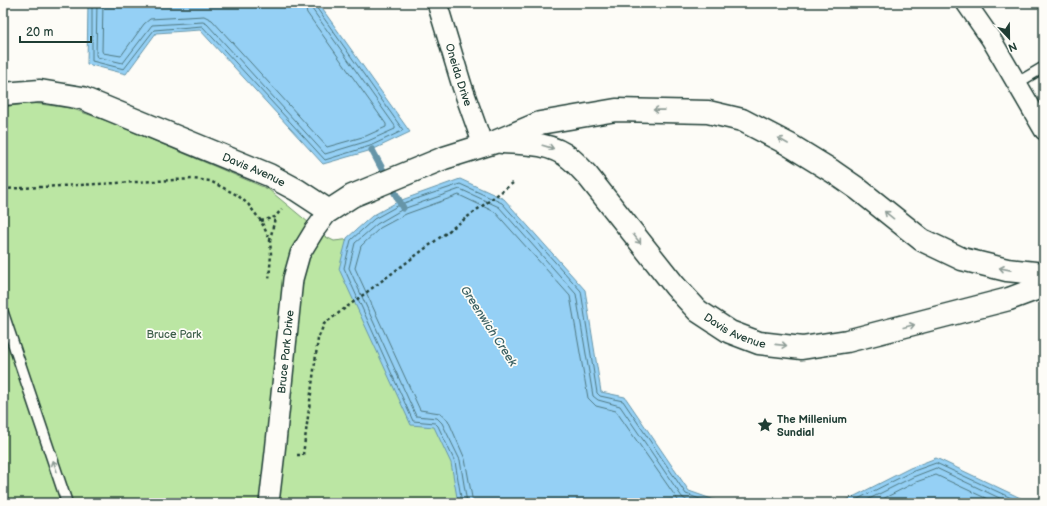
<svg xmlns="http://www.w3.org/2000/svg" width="1047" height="506" font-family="'Balsamiq Sans',sans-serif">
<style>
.green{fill:#bbe6a3;stroke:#6d926c}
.water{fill:#95d0f5;stroke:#6695a8}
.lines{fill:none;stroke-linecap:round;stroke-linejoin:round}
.shore{stroke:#4e7881;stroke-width:1}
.stream{stroke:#6695a8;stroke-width:7}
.service-casing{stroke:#1f3d34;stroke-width:13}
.minor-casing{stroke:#1f3d34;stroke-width:22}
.secondary-casing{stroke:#1f3d34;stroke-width:25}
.path{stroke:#1f3d34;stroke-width:2.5;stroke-dasharray:3 3;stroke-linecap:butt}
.service{stroke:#fdfcf7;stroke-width:10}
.minor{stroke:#fdfcf7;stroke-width:19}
.secondary{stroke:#fdfcf7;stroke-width:22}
.oneway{stroke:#8e9c96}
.labels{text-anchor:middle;stroke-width:3.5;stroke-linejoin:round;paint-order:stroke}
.street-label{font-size:11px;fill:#1f3d34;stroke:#fdfcf7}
.park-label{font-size:11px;fill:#3e5f4a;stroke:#fdfcf7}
.poi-label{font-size:11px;font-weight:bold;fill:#1f3d34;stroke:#fdfcf7;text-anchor:start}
.water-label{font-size:12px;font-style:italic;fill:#3c6264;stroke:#fdfcf7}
</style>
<rect width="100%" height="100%" fill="#fdfcf7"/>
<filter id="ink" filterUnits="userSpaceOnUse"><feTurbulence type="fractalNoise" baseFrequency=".025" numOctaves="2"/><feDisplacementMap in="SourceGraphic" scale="8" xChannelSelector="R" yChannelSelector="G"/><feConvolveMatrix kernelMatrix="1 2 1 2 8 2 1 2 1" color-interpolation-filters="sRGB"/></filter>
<g filter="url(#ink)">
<path class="green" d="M32,103L70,108L110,122L268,189L326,237L334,241L370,237L568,503H3V107Z"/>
<path class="water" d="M88,3H318L410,132L372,150L323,164L200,30L156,33L126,74L87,64Z
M460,179L504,199L585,290L601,392L625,397L689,491L723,503H458L451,463L434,427L411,425L339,269L347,238L372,216L399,201Z
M936,458L1031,503H841L910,468Z"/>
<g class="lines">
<path class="shore" d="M92,3V61L124,69L154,30L202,26L325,160L370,146L402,131L403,130L316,7L315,3
M97,3L96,55L97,57L123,63L152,25L203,22L207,24L325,154L368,141L395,129V126L312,9L310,3
M103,3L102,51L103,53L121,56L144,24L150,19L204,16L212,20L327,147L366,136L386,127V124L307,13L304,3
M462,503L455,462L438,426L435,423L413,421L344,268L351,240L374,219L401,204L460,184L502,203L581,291L597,393L600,396L623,401L686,494L711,503
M467,503L460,460L442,423L437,418L416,416L349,268L355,243L377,224L403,209L460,189L499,207L576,294L593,396L598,400L620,406L682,497L686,500L695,503
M473,503L465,459L448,420L440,413L420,410L355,268L361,246L380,228L406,214L459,195L495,212L570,296L588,398L596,406L616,411L680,503
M850,503L911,472L936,463L1022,503
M861,503L913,477L936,468L1010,503
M875,503L916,482L936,475L996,503"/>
<path class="stream" d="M372,150L403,208"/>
<defs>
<path id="service" d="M1017,83L1044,67
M3,313L67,503"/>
<g id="minor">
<path id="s1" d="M437,3L462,86L483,145"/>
<path d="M966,3L991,39L1044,130"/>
<path id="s2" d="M269,503L275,452L293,279L300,254L314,231L329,211"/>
</g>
<g id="secondary">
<path id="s3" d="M3,94L40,91L82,98L269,175L297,190L329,211L352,196L444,158L495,142L540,123L616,110L708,112L742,120L788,144L832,171L858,189L922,240L962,259L1007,270L1044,274"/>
<path id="s4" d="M502,142C527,143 552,143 571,159C577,164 582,170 587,175L675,286L698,311L730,332L759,343L802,348L847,341L1009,299L1044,286"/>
</g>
</defs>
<use href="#service" class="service-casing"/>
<use href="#minor" class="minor-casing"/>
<use href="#secondary" class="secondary-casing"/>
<path class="path" d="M3,189L193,179L210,181L237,195L248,204L261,221L270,240L271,254L269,281
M261,221L275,217L282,209
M270,240L275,218
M297,455H303L318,339L324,324L513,183"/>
<use href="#service" class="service"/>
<use href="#minor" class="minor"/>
<use href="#secondary" class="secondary"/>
</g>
<defs><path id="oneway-shaft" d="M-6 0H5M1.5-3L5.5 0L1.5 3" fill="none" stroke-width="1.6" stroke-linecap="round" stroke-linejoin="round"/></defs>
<g class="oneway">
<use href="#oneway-shaft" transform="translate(659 110) rotate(-179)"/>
<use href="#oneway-shaft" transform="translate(783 141) rotate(-150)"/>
<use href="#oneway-shaft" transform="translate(548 147) rotate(16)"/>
<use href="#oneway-shaft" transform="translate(889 215) rotate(-141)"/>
<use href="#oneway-shaft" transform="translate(637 239) rotate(52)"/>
<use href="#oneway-shaft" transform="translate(1005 269) rotate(-169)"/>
<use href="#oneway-shaft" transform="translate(909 326) rotate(-14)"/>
<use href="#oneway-shaft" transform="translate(781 345) rotate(6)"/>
<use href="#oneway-shaft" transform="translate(55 466) rotate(-109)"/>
</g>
</g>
<defs>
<symbol id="sight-bare" viewBox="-9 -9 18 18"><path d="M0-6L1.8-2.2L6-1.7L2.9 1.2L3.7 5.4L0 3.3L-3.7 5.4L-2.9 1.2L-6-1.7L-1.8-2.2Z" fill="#1f3d34" stroke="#fdfcf7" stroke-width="2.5" paint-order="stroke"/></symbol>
</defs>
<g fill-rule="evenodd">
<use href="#sight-bare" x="754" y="414" width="22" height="22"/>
</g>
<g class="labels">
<g class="street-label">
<text dy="4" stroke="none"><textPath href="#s1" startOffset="75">Oneida Drive</textPath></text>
<text dy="4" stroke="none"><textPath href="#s3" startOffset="266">Davis Avenue</textPath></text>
<text dy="4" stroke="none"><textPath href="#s4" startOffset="313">Davis Avenue</textPath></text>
<text dy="4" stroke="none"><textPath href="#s2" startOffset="152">Bruce Park Drive</textPath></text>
</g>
<g class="park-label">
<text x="174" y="338">Bruce Park</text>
</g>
<g class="poi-label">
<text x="777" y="423">The Millenium<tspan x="777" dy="13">Sundial</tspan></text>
</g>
<g class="water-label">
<text transform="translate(489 326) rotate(57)" y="4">Greenwich Creek</text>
</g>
</g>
<rect width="1047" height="506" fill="none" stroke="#fdfcf7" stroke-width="16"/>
<rect x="8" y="8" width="1031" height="490" fill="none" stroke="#1f3d34" stroke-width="1.5" filter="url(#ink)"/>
<g transform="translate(1009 38) rotate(158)" stroke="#fdfcf7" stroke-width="3" paint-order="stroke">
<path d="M0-3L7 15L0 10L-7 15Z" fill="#1f3d34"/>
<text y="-6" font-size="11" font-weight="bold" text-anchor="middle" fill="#1f3d34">N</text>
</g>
<path d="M20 36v6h71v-6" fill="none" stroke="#1f3d34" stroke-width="2"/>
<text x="26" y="36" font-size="12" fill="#1f3d34" stroke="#fdfcf7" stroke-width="3" paint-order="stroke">20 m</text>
</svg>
